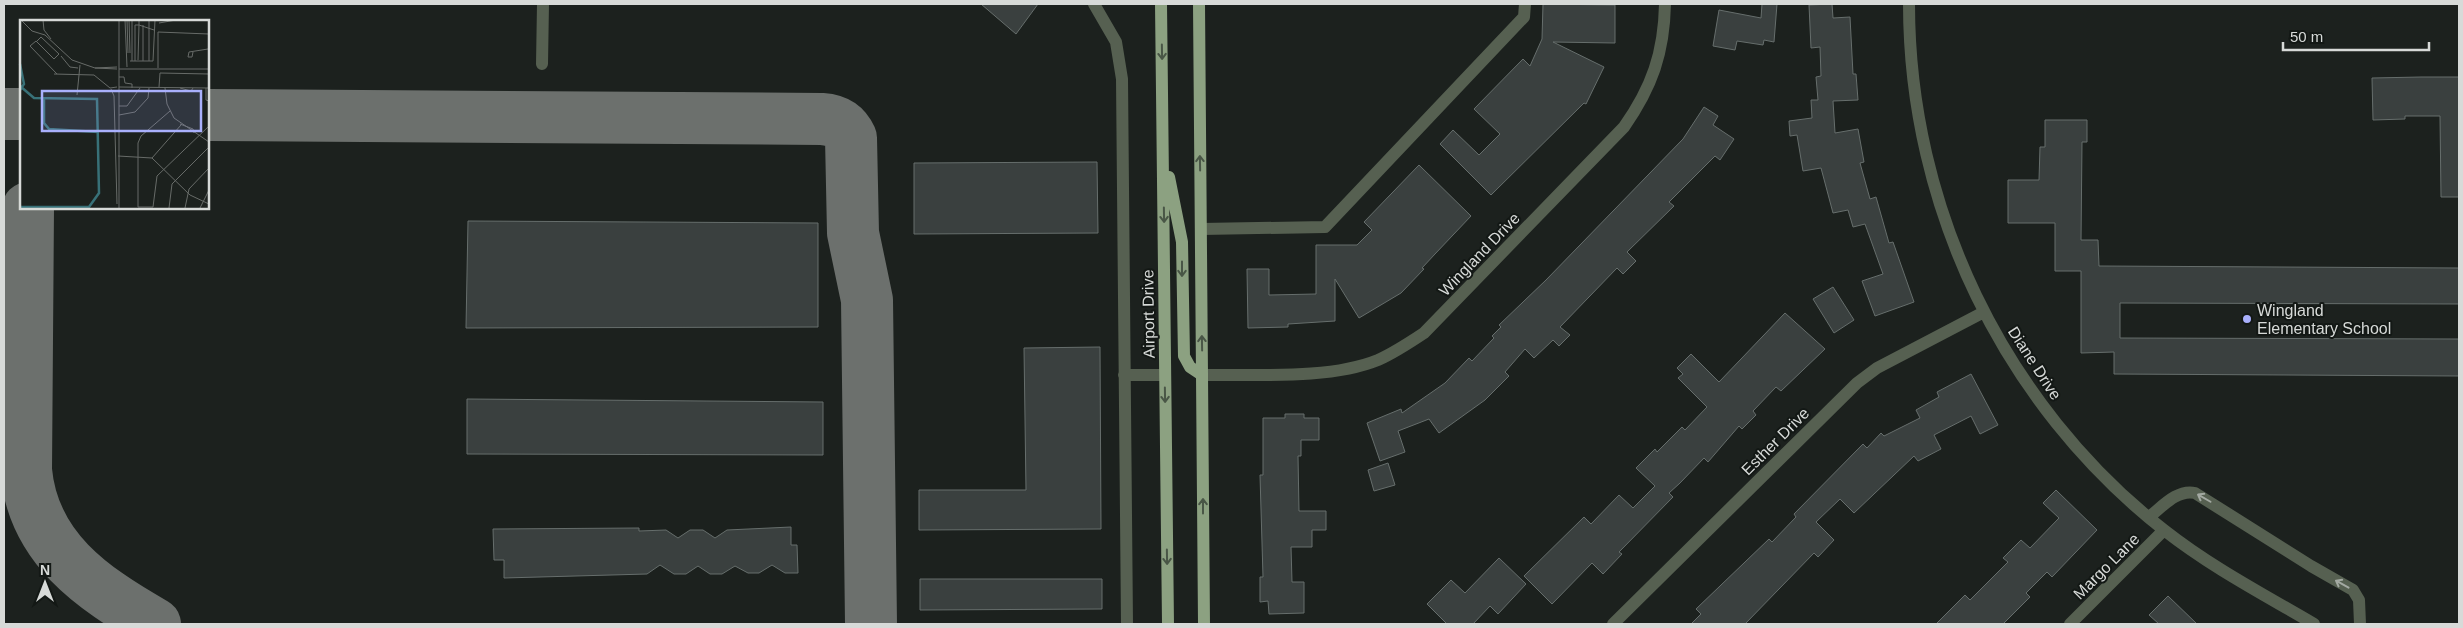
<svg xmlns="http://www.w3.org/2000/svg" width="2463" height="628" font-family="Helvetica,sans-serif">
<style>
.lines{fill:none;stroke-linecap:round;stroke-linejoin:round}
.taxiway{stroke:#6c706d;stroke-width:52}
.building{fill:#3a403f;stroke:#666e6c}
.minor{stroke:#566051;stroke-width:12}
.major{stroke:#8ca181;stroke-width:12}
.oneway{stroke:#495646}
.oneway2{stroke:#a3a9a2}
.poi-dot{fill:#a9b0fc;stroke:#131815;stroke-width:2}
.labels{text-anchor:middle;stroke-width:4;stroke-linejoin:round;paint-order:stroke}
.street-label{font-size:16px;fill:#d7dad8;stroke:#131815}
.poi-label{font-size:16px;fill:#d7dad8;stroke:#131815;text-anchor:start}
.inset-river{fill:none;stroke:#387178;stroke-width:2.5}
.inset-road{fill:none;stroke:#676b68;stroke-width:1}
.view{fill:#a9b0fc;fill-opacity:0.15;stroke:#a9b0fc;stroke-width:2.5}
.inset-edge{fill:none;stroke:#d7dad8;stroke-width:2.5}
</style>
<rect width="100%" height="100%" fill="#1c211e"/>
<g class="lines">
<path class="taxiway" d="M4,114H21
M208,115L822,119C836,120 845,125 851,138L853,233L867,300L871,624
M28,208L26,470C33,548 92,588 155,624"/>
</g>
<path class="building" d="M981,4H1038L1016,34Z
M1543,4L1615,5V43L1553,42L1604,67L1586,104L1584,103L1491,195L1440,144L1453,130L1479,155L1500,134L1474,109L1523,59L1530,66L1542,39Z
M1762,4H1777L1774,42L1764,40L1763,45L1737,41L1735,50L1713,46L1719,10L1761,18Z
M1832,4L1833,18L1850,17L1853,74H1856L1858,100L1833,101L1835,133L1858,129L1864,162L1860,163L1870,199L1876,197L1889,243L1893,242L1914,302L1875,316L1862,281L1883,274L1865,224L1853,227L1848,210L1833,213L1821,168L1803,171L1797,135L1790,136L1789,121L1812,118L1811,100H1818L1816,77L1821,76L1820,47L1811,48L1809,5Z
M2421,77H2459V197H2441L2440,116H2405V119L2373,120L2372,78Z
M1704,107L1718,116L1713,125L1734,139L1720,160L1715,156L1669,202L1674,206L1627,252L1636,261L1623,274L1617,268L1560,327L1570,335L1559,346L1553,340L1534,358L1525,349L1505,372L1509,376L1485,400L1439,433L1429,419L1398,431L1405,452L1380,461L1367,423L1401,409L1402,413L1445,383L1469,358L1472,361L1494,338L1492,336L1501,327L1499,325L1546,280L1683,139Z
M2045,120H2087V142H2082L2081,240H2098L2099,266L2459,268V304L2120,303V338L2459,339V376L2114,374V352L2081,353V271H2055V223H2008V180H2039L2040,147H2045Z
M1097,162L1098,233L914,234V163Z
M1419,165L1471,216L1435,254L1422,268L1424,269L1401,293L1359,318L1335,279V321L1288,324V327L1248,328L1247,269H1269V295L1316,294V245H1357L1372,230L1364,222Z
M468,221L818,223V327L466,328Z
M1833,287L1854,320L1834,333L1813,299Z
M1785,313L1825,349L1781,391L1776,387L1753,411L1756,415L1742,429L1739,426L1708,462L1704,458L1680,483L1669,493L1673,497L1619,552L1622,554L1603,574L1592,563L1552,604L1524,576L1584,517L1591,524L1619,495L1633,508L1655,486L1636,468L1655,449L1657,452L1682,427L1685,430L1707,407L1678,378L1683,374L1677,368L1691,354L1719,382Z
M1100,347L1101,529L919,530V490H1026L1024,348Z
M1971,374L1998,425L1980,434L1971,416L1934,435L1941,449L1918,461L1914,456L1854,513L1840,499L1816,522L1834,540L1818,557L1814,553L1745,624H1691L1701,614L1696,609L1769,539L1772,542L1796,517L1794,514L1863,444L1867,448L1881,433L1884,436L1920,418L1916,410L1939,397L1937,392Z
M467,399L823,402V455L467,454Z
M1285,414H1304V418H1319V440H1301V456H1298L1299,511H1326V530H1312V547H1291L1292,582H1304V613L1269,614L1268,601L1260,602V577H1263L1260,475H1263V418H1285Z
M1388,463L1395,485L1374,491L1368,470Z
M2056,490L2097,530L2052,577L2047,572L2026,593L2030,597L2003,624H1936L1965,595L1970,600L2008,562L2003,558L2021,540L2030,548L2059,518L2043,503Z
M791,527V545H797L798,573H785L772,565L759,573H748L735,566L722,574H710L698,566L686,574H674L660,565L647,574L504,578V560H494L493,529L639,528V531L666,530L678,538L690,530H703L715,538L727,530Z
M1499,558L1526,584L1498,614L1490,606L1473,624H1447L1427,604L1451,580L1465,593Z
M920,579H1102V609L920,610Z
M2168,596L2197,624H2159L2149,615Z"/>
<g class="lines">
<path class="minor" d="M1094,4L1116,42L1122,79L1127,624
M1909,4C1909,207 2004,405 2164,530C2211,567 2263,594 2314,624
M542,64L543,4
M1201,229L1325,227L1524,17L1525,4
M1124,375H1165
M1202,375C1255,374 1329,380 1378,360C1394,353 1409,343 1424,333L1624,127C1652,87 1664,53 1665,4
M2149,517C2162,507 2177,489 2195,493L2311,566L2353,590L2359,600L2360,624
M1613,624L1857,383L1877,368L1984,312
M2070,624L2164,530"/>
<path class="major" d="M1161,4L1168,624
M1199,4L1204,624
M1169,177L1182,242L1184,356L1190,367L1202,375"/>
</g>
<defs><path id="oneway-shaft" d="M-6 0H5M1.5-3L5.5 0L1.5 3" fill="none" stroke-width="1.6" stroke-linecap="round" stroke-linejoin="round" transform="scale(1.25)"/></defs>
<g class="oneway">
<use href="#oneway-shaft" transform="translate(1162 52) rotate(89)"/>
<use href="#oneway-shaft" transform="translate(1200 163) rotate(-91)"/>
<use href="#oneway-shaft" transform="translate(1164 215) rotate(89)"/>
<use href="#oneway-shaft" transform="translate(1182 269) rotate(90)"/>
<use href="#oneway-shaft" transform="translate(1202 343) rotate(-91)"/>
<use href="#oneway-shaft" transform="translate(1165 395) rotate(89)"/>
<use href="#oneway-shaft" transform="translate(1203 506) rotate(-90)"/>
<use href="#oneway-shaft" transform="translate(1167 557) rotate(89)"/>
</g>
<g class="oneway2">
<use href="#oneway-shaft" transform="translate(2204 498) rotate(-150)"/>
<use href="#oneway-shaft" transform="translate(2342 584) rotate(-151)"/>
</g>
<circle class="poi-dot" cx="2247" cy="319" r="5"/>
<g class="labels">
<g class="street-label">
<text transform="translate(1479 254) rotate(-46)" y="6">Wingland Drive</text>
<text transform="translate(1148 314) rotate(-91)" y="6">Airport Drive</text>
<text transform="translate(2035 363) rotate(57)" y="6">Diane Drive</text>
<text transform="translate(1775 441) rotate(-45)" y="6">Esther Drive</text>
<text transform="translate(2106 566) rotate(-45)" y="6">Margo Lane</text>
</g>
<g class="poi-label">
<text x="2257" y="316">Wingland<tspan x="2257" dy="18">Elementary School</tspan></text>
</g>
</g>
<g transform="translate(20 20)">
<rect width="189" height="189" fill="#1c211e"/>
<path class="inset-river" d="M0,44L4,64L0,70M0,66L14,78L77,79L79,173L69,187H0M24,78V103L29,109L78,112"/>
<path class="inset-road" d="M1,0L12,11L25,15L52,40L75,48M23,0L24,10L31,19M105,0L107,47M107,0L108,33M109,0L110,33M112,0V41M119,0V5L134,10M139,3L156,0M115,5H119L118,40M115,5V41M123,5V41M16,22L21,17L39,34L34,39L16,21L10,26L37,54M173,32L172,37H168L169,32L188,29M41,36L50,47L58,48M110,41H133L135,0M129,41V0M138,48V12L189,14M97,49L75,48L97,47M99,49H189M34,54L74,55L90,68L97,67M99,57H104L105,63L112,64V68M99,67L189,68M139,67L140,53L189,54M145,68L147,84L154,98L189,122M160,68L171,71L173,68M186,68V80L189,81M91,69L94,76L97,184M57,75L60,45M99,86H107L120,68M99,95L115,92L128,78L129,68M160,104L173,109L174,113M98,136L132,138L170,175L189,184M132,138L161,105M133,187H118V123L121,116L150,91M133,187L137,156L189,106M99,188V0M149,188L152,164L189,127M165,188L169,169L189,148M180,188L189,170"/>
<path class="view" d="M22,71H181V111H22Z"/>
<rect width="189" height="189" class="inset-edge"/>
</g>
<rect width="2463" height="628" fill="none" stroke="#d7dad8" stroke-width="10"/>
<g transform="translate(45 583)" stroke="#131815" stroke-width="4" paint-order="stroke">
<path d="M0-4L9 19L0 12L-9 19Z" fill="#d7dad8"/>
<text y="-8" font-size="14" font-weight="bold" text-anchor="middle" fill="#d7dad8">N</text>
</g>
<path d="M2283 42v8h146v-8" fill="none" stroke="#d7dad8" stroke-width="2.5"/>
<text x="2290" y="42" font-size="15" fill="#d7dad8" stroke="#131815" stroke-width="4" paint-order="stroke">50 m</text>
</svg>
